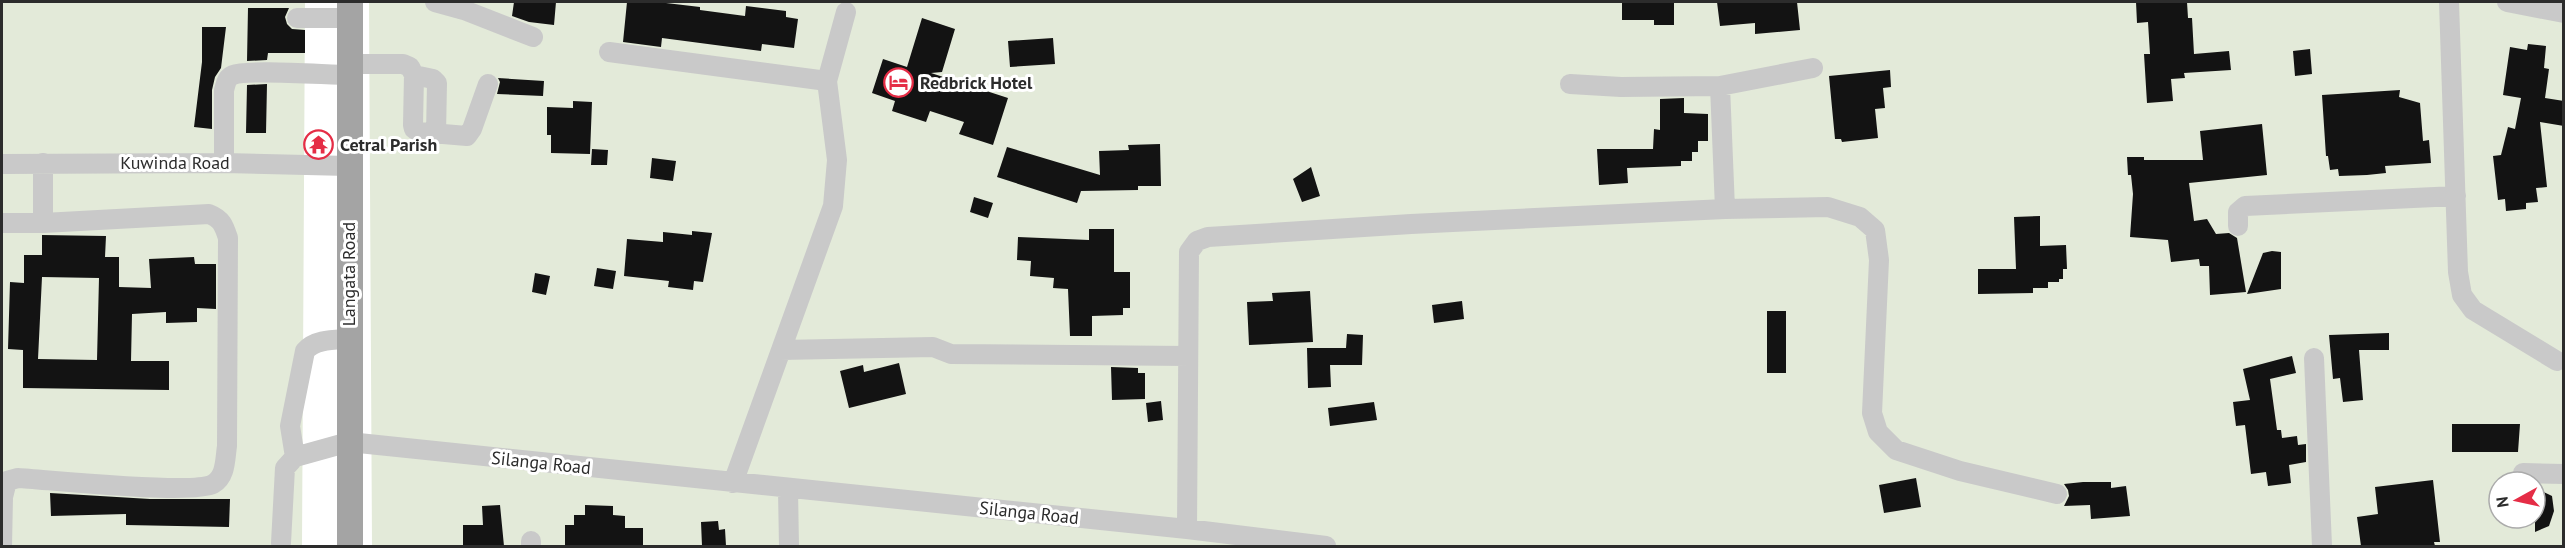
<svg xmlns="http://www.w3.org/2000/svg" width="2565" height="548" font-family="'PT Sans',sans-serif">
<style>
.green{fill:#e3ead9;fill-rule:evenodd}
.building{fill:#131313;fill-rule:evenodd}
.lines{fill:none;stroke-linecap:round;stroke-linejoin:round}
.minor{stroke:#c9c9c9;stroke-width:20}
.major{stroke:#a4a4a4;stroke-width:26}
.labels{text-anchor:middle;stroke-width:6;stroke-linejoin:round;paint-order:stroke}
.poi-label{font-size:18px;font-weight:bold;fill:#2c2c2c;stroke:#fff;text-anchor:start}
.street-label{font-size:18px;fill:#2c2c2c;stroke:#fff}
</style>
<rect width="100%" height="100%" fill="#fff"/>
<path class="green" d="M2,2H305L302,546H2Z
M369,2H2563V546H372ZM2499,482H2535V518H2499Z"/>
<path class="building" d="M514,2H556L554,25L529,22L512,16Z
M627,2H666V3L700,7V10L745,16L746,6L786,11V17L798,19L794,48L762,44L761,51L662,38L661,47L623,42Z
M1622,2H1674V25H1654V20H1622Z
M1717,2H1797L1800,30L1755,34V23L1720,26Z
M2136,2H2187L2188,18H2192L2194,54L2229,51L2231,70L2184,73L2185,78L2171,79L2173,101L2147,103L2144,54H2150L2148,22L2137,23Z
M248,8H289L285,17L287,24L292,29L305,30V53H268L267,60L247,61Z
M922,18L955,29L942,72L931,73L1008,98L993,145L959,134L964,122L930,111L926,122L892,111L895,101L872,93L883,59L907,67Z
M202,27H226L221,68L215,77L212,90V129L194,127L202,62Z
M1053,38L1055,64L1010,67L1008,41Z
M2528,44L2546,46L2544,68L2549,69L2545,98L2564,101V126L2540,122L2547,187L2536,188L2538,202L2526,203V209L2506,211L2505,199L2498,200L2493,156L2501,155L2508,127L2515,129L2521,98L2503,95L2510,47L2527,50Z
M2310,49L2312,74L2295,76L2293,51Z
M1890,70L1891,87L1883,88L1885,108L1875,109L1878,138L1842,142L1841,139H1835L1829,76Z
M498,78L544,81L543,96L497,94L500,82Z
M267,84L266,133H246L247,85Z
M2400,90L2399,97L2420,103L2423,141L2429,140L2431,163L2385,166L2386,173L2367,175L2339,176L2338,169L2330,170L2328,156H2326L2322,95Z
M1684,98V113L1708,114V141H1698V152H1692V161H1681V166L1627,168L1628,183L1599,185L1597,149H1653L1654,129L1660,130V99Z
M573,101L592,102L590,154L551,153V135H547V107L573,108Z
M2262,124L2267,175L2189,183L2194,221L2207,219L2216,234L2229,233L2237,238L2246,292L2210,295L2209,266H2200L2199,259L2171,262L2168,240L2130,237L2133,194L2131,175H2128L2127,157H2144V160H2203L2200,131Z
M1160,144L1161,186H1138V190L1081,191L1077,203L997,177L1007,147L1100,175L1099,151L1129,150L1128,145Z
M592,149L608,150L607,165H591Z
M652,158L676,161L673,181L650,178Z
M1311,167L1320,196L1302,202L1293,179Z
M974,197L993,203L988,218L970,212Z
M2040,216V246L2066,245L2067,269H2063V279H2059V282H2048V288H2033V293L1978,294V269H2016L2014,217Z
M1089,229H1114V272H1130V308H1123V315L1092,316V336H1070L1068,289L1053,288L1054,278L1030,276L1031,261L1017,260L1018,237L1089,240Z
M692,231L712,233L703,282L694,281L693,290L668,287L669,281L624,276L627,239L663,242V232L692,235Z
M42,235L106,236L105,257H119V287L151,288L149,259L194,257L195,264H216V309L197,308V322L166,323V312L132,314L131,361H169V390L23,388V350L8,349L10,282L24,283V255H42ZM42,277L99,278L97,360L38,359Z
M2272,251L2281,252V289L2247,294L2263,253Z
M597,268L616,271L613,289L594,286Z
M535,273L550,276L546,295L532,292Z
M1310,291L1313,342L1249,345L1247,302L1273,301L1272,293Z
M1462,301L1464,319L1434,323L1432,305Z
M1767,311H1786V373H1767Z
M2389,333V350H2359L2363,400L2343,402L2340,378L2333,379L2329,335Z
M1347,334L1363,335L1362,365H1330L1331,387L1308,388L1307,348H1346Z
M2292,356L2296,373L2270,379L2277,430H2281L2282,438L2297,436L2298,445L2306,444V462L2289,465L2291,483L2268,486L2266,472L2251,474L2245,425L2236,426L2233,402L2250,400L2243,369Z
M899,363L906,394L849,408L840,371L863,365L864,372Z
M1111,367L1138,368V373H1145V399L1112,400Z
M1161,401L1163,420L1148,422L1146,403Z
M1374,402L1377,420L1330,426L1328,408Z
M2452,424H2520L2518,452H2452Z
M1916,478L1921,507L1884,513L1879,485Z
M2433,480L2440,542H2434L2435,546H2361L2357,517L2378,514L2375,487Z
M2083,482H2111V488L2126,486L2130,516L2091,519L2090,505L2064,506L2069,496L2068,490L2064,484Z
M2535,488L2552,496L2554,511L2549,526L2535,532Z
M50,493L150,499H230L229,527L126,525V514L51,516Z
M500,505L504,546H463V525H483L482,506Z
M585,505L613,506V515L625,516V528H643V546H565V525H574V515H585Z
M718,521L719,530L725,529L726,546H702L701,522Z"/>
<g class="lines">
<path class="minor" d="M435,2L464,10L533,37
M2449,2L2458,272L2462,295L2473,310L2557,361
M2507,2L2564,13
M297,18H350
M609,52L827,81
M350,64H403L410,67L414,75L413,125L414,129L419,132L467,136L472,129L488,84
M414,75L433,79L437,83L436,134
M1570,84L1621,87L1720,86L1813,68
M1720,86L1725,209
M224,163V90C226,84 226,78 233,75C248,69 328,75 350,75
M2,164L224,163L348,166
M2,223H43L209,214C222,219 224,226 228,238L227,446C225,459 226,477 213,484C192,495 51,480 18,478L7,481L3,497L2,546
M43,223V163
M2238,226V212L2245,206L2456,196
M781,350L933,347L951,354L1188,356
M2314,358L2322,546
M295,457L290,426L305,351C315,339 335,340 349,339
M2523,473L2564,474
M733,483L833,206L837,160L827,81L846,12
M788,490L789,546
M1187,529L1189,252L1197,241L1208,237L1411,224L1725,209L1828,207L1860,217L1875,230L1879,260L1872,413L1878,432L1896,450L1960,471L2057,494
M281,543L285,468L295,457L349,442L1187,529L1326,546
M531,546V541"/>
<path class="major" d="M350,2V546"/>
</g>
<defs>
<symbol id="hotel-ring" viewBox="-11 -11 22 22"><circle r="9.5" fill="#fff" stroke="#e52d46" stroke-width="1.5"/><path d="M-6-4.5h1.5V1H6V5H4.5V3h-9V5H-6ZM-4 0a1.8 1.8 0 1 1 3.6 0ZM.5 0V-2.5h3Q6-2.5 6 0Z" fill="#e52d46"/></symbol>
<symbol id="temple-ring" viewBox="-11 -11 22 22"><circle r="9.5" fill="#fff" stroke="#e52d46" stroke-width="1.5"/><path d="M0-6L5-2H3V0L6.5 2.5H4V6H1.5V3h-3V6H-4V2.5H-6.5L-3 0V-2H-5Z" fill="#e52d46"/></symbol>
</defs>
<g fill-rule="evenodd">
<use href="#hotel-ring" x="882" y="66" width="33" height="33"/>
<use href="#temple-ring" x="302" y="128" width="33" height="33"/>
</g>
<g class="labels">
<g class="poi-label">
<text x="920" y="89">Redbrick Hotel</text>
<text x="340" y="151">Cetral Parish</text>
</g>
<g class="street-label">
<text x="175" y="169">Kuwinda Road</text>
<text transform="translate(349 274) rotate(-90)" y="6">Langata Road</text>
<text transform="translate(541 463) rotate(6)" y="6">Silanga Road</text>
<text transform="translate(1029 513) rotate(6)" y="6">Silanga Road</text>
</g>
</g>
<rect width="2565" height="548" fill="none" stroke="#2c2c2c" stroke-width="6"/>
<g transform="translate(2517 500) rotate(262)"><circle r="28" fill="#ffffff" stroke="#ababab" stroke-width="1.5"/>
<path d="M0-4.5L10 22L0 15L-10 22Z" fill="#e52d46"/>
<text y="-9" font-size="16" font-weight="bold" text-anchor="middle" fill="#2c2c2c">N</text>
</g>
</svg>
